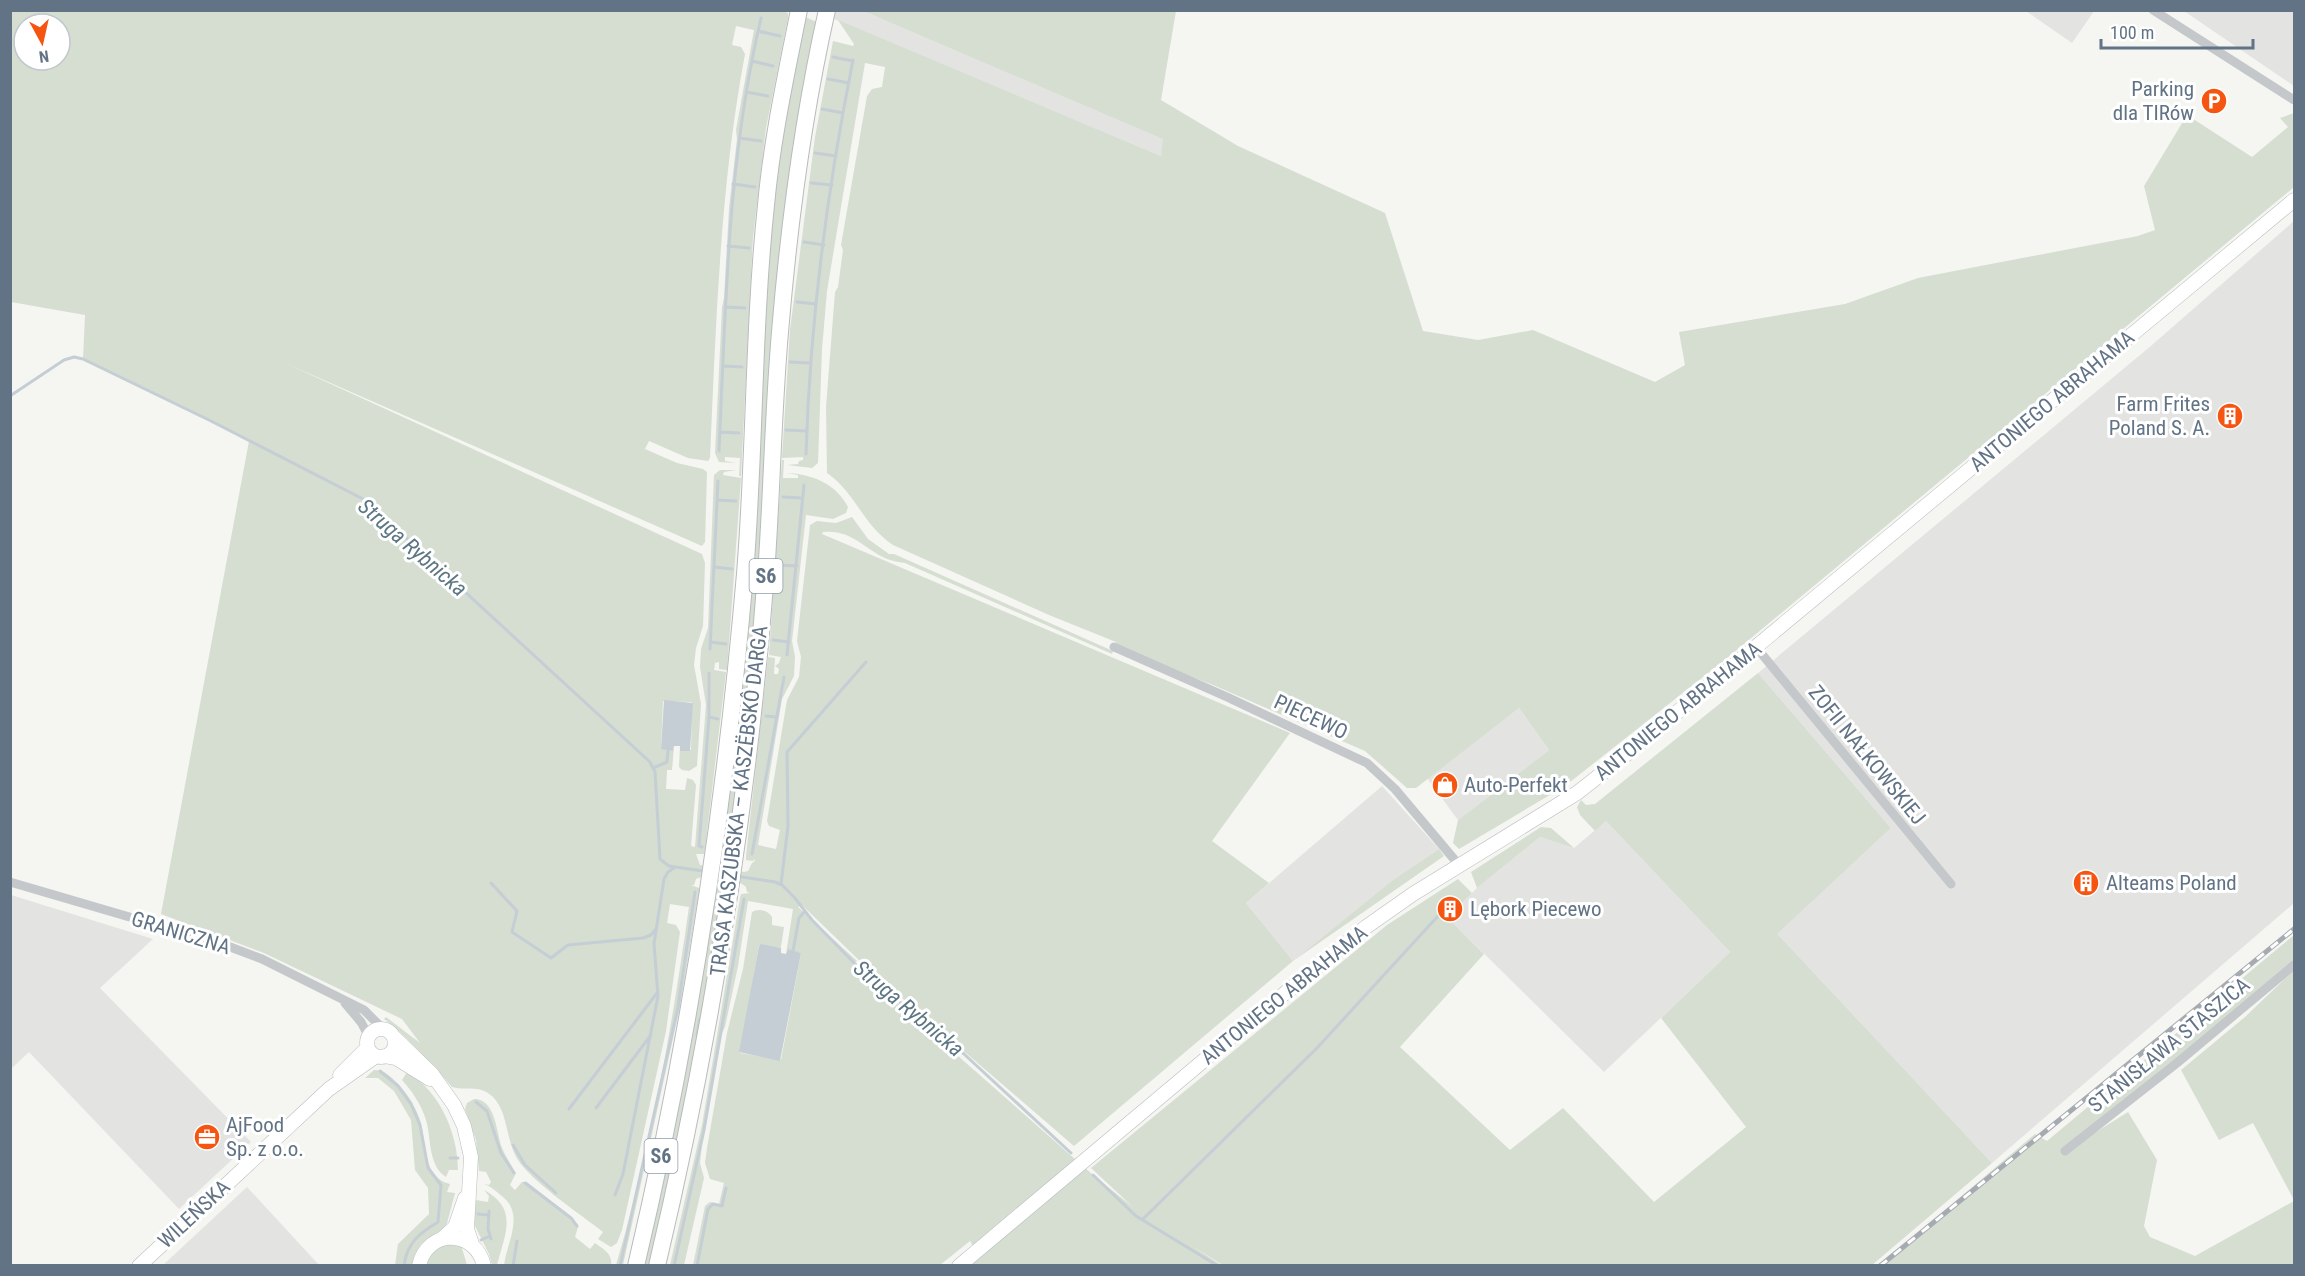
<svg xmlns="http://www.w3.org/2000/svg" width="2305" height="1276" font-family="'Roboto Condensed',sans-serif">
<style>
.built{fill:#e3e4e2}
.green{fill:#d5ded1;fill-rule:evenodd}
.water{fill:#c5ced4}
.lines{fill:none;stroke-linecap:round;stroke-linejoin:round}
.stream{stroke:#c5ced4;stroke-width:3}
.secondary-casing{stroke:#b8bdc2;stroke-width:15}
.highway-casing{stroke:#b8bbbe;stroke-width:18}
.street{stroke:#c4c8cb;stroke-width:9}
.secondary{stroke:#fff;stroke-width:14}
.highway{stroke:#fff;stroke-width:16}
.rail-casing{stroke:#a6abb1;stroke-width:5}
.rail{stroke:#fff;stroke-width:3;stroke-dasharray:9;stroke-linecap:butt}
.labels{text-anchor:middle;stroke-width:6;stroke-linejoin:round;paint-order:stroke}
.shield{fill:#fff;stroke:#909daa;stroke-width:1.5}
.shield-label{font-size:20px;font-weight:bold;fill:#617385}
.poi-label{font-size:21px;fill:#617385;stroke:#fff;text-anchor:start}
.street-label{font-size:21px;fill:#617385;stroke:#fff}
.water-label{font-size:22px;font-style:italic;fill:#5c7683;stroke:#fff}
</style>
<rect width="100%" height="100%" fill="#f5f5f1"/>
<path class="built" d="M815,11H863L1164,139L1161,156Z
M2026,11H2094L2072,43Z
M2184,11H2294V86Z
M2294,221V903L1992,1163L1776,934L1891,828L1758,673L2152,345Z
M1519,708L1549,750L1458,820L1427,778Z
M1382,786L1439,849L1392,882L1293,961L1246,903Z
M1606,821L1730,952L1604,1072L1447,917L1477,888L1540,837L1574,848Z
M11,895L153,939L100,988L251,1142L179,1209L29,1052L11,1069Z
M247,1187L319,1265H163Z"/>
<path class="green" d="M780,10L788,13V18L766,128L753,237L741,476H739L740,458L725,457V461L736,463L719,462L715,453L722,307L724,298L729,208L737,139L736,130L754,30L736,26L732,45L741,47L745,54C720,187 716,323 710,458L708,461L688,458L649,441L645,449L677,463L703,469L707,472L705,542L702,546L285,363L702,554L705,563L703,626L696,648L694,665L701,704L697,766L689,771L682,770L679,767L680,746L681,751L691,750L692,702L663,701L661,748L673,751L674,746L672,770H667L666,789L685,790L687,778L693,780L696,785L691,846L695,847L706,705L700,667L701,649L708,628L714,475L720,470H736L724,472L723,475L741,478L727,670L719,669V662L715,663L714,670L726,672L705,849L704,854H696L700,865L744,872L748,871L752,863L755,861L754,859L753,861L746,860V856L768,657L775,658L774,674H778L779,669L775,666L779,663L781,657L769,655L782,460H784L783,478H798V475L787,473H789C814,475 836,484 848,507L846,513L833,519L806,515L792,641L795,657L794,676L782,699L758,845L776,849L780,830L769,826L767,821L787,700L799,677L801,657L797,641L810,525L817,521L836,523L852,517L868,539L889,554H894L1113,651L1112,654L905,563C899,562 892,561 887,559C863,548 851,529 823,532L822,534L1290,733L1212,841L1269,883L1246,903L1293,961L1392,881L1439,849L1444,856L1293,961L1074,1146L866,967L802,905L798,907L857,961L854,963L864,973L1093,1175L1133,1207L1091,1168L1387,925L1458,879L1472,893L1447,917L1484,954L1400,1047L1510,1150L1563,1108L1654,1202L1746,1127L1661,1018L1730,952L1606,821L1595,831L1580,815L1577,807L1581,800L1586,805L1595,804L1758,673L1891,828L1777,934L1992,1163L1872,1265L1224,1266L1191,1245L1221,1265L971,1266L980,1257L970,1241L940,1265H693L705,1206L710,1202L719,1204L724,1183L710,1179L705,1163L707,1148L727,1033L743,969L752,912C758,908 768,910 772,917V925L784,927L780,953L781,948L759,945L740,1053L781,1060L801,953L788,950L786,954L793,909L748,901L738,966L725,1027L722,1033L702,1144L700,1163L704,1178L684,1265H670L702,1125L740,898L741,894L750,893L747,892L746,887C740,879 705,874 696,879L694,885H691L699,888V892L680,1007L623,1265H616C651,1148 672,1027 689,907L670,904L667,923L676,925L680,932L666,1031L622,1230L617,1243L611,1247L598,1239L603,1232C579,1213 539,1187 520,1163C505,1143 509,1111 492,1096C478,1084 466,1091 452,1087L434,1066L420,1054L421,1053L396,1028L384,1019L386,1017L420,1043L402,1019L264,953L161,914L249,441L83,359L85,315L11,302L10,11ZM24,24H60V60H24Z
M863,11H1176L1161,100L1238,146L1385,213L1423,331L1478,340L1533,330L1655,382L1685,365L1679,332L1845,304L1918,278L2138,236L2155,230L2144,186L2187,115L2252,157L2288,127L2280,118L2294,113V187L1727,658L1565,786L1459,849L1453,843L1458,820L1549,750L1519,708L1416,788H1407L1365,751L1213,685L1115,647L1116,642L1049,615L893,545C862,524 856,493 827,473L826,407L835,292L838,287L843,250L841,245L867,96L872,89L882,87L885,67L865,63L827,291L822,349L818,463L812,468L787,465L798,464L799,461L803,460V457L782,458L790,330L815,137L833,41L853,46L854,44L838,20L1161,156L1163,139Z
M805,17L817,22L761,539L747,700L728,861L721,860L741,699L751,592L769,249L781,144Z
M1541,827L1551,828L1574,848L1540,837L1477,888L1471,872Z
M717,887L724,888L690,1081L650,1265L643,1266L684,1080Z
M2294,935V965L2072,1147L2128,1112L2157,1160L2144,1226L2150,1237L2195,1256L2294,1201V1265L1879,1266L2035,1134L2047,1141Z
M2294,970V1200L2253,1123L2219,1140L2181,1070L2245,1017Z
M374,1070C383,1070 388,1074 394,1080C406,1091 415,1105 420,1120C427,1143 422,1177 450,1184L447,1192L455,1193L446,1227L421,1244L415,1254L412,1265H395L398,1244L429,1214L428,1188L415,1170L411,1120L394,1091L378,1078H365Z
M407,1072C440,1091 458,1134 458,1170H449L446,1177C427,1165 432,1136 425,1117C420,1103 412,1091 402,1080Z
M474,1099C496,1099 496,1132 502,1148C506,1157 511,1165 516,1173L510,1185L515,1190L522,1182H527L573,1218L578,1227L575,1237L590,1249L595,1243C603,1249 613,1254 611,1265H504C507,1243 524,1215 504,1198C497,1192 492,1187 484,1184L489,1185L491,1182L486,1172L479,1171L476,1140L465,1109L467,1103Z
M484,1190C519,1209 505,1234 497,1265H492L489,1254L474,1224L476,1200L488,1202L489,1196Z
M445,1244L461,1245L467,1265L425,1266L430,1254Z"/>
<path class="water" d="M664,700L693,703L690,751H680V746H674L673,751L661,749Z
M761,944L781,948V953L786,954L788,949L801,953L780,1061L739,1052L759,946Z"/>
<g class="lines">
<path class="stream" d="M758,31L780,36
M833,57L853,61
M752,61L773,66
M828,79L849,83
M746,92L768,96
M822,109L843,113
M739,138L761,141
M815,153L836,156
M811,183L832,185
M733,184L755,187
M804,242L824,245
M728,246L749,248
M797,302L816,304
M725,307L745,308
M790,362L809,363
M723,366L742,367
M10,396L64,360L74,357L83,359L211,421L365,500L650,762L655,772L660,859L669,866L703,871
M786,430L806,431
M720,432L739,433
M719,451C726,304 727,163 761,18
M806,454C810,322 827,190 853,60
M783,497L802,498
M717,500L736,501
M779,565L797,566
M714,567L732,569
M773,640L789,642
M710,642L726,644
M710,649L718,481
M787,655L804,485
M766,716L776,717
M709,717L718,719
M653,768L667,762L668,750
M702,847L699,846L709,717V673
M752,854L784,677
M725,860L727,852
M742,877L775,882L782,885L794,897L812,920L864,973L964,1054L1071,1153
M491,883L517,911L512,932L551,958L568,945L643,938L651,935L656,929
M781,884L788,826L787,752L866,662
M793,951L799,918L805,911
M697,1035L700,1019
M380,1071L398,1086L411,1104L420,1125L428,1168L441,1185L438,1222C420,1233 407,1242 404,1266
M476,1102L487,1111L501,1153L514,1173
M596,1108L651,1035
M569,1109L657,993
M513,1145L525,1165L556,1193
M450,1158H458
M1093,1175L1136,1216L1218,1266
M525,1183L571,1218L577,1226
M615,1195L623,1174L658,996L654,944L664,879L668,872L674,868
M489,1211L488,1229L491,1239
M478,1214L488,1215
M1143,1219L1317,1048L1438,916
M481,1240L490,1236
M513,1266L517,1241
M620,1266L678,1007L695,892
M674,1266L704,1130L744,899
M697,1266L708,1209L713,1204L722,1206L726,1188"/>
<defs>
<path id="secondary" d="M367 1043a14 14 0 1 1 28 0a14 14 0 1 1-28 0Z
M394,1037L432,1074L454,1105L464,1126L471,1157L467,1229L472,1244
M385,1056L396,1058L430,1079
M340,1075L368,1047
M443,1238L455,1227L465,1198
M139,1266L329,1089L376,1056
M419,1266C427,1228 476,1229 484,1266
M959,1266L1240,1030L1366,927L1413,894L1577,793L1628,753L2294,200"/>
<path id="highway" d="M636,1266C690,1037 725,808 745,574C755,451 753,328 766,205C772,139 786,75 799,10
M657,1266C711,1038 748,807 766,574C772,493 773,412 780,332C789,224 803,116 827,10"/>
</defs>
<use href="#secondary" class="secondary-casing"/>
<use href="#highway" class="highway-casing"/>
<path class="street" d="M2153,10L2294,100
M1114,647L1227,697L1367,763L1395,789L1459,865
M1756,647L1951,884
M10,882L225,945L262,959L364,1010L383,1029
M345,1003L361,1022L369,1037
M2065,1151L2177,1063L2294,965"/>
<use href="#secondary" class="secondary"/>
<use href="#highway" class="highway"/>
<defs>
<path id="rail" d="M1880,1266L2294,929"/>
</defs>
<use href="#rail" class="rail-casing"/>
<use href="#rail" class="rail"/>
</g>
<defs>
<symbol id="parking-disc" viewBox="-11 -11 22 22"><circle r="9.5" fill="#f55511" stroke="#fff"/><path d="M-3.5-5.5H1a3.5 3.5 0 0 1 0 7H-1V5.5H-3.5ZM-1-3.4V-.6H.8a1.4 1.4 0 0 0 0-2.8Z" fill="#fff"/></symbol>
<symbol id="building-disc" viewBox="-11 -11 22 22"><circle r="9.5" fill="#f55511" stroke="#fff"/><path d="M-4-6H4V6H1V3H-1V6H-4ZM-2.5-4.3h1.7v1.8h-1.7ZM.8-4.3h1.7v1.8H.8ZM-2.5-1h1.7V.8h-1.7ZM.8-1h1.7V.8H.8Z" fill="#fff"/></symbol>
<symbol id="shop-disc" viewBox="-11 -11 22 22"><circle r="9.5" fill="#f55511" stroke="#fff"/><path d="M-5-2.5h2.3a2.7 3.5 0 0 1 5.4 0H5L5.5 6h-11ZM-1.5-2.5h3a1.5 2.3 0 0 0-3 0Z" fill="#fff"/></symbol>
<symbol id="office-disc" viewBox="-11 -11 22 22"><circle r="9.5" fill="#f55511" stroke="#fff"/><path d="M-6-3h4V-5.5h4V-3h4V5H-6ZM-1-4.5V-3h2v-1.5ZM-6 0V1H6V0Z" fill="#fff"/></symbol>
</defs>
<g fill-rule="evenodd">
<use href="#parking-disc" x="2199" y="86" width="30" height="30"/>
<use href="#building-disc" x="2215" y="401" width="30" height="30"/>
<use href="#shop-disc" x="1430" y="770" width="30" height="30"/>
<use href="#building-disc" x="2071" y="868" width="30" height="30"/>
<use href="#building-disc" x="1435" y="894" width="30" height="30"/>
<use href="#office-disc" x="192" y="1122" width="30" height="30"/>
</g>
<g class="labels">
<g class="shield">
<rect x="749.5" y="559" width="33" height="34" rx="4.5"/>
<rect x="644.5" y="1139" width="33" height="34" rx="4.5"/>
</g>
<g class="shield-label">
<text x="766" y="583">S6</text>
<text x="661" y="1163">S6</text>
</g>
<g class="poi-label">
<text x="2194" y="96" text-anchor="end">Parking<tspan x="2194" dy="24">dla TIRów</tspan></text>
<text x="2210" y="411" text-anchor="end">Farm Frites<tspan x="2210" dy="24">Poland S. A.</tspan></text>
<text x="1464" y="792">Auto-Perfekt</text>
<text x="2106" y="890">Alteams Poland</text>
<text x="1470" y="916">Lębork Piecewo</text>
<text x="226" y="1132">AjFood<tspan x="226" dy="24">Sp. z o.o.</tspan></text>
</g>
<g class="street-label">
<text transform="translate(2052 401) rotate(-40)" y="7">ANTONIEGO ABRAHAMA</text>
<text transform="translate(1678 711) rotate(-39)" y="7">ANTONIEGO ABRAHAMA</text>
<text transform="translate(1311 717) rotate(25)" y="7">PIECEWO</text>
<text transform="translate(1867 755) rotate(51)" y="7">ZOFII NAŁKOWSKIEJ</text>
<text transform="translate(739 801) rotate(-83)" y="7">TRASA KASZUBSKA – KASZËBSKÔ DARGA</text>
<text transform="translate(181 933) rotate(17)" y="7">GRANICZNA</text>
<text transform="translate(1284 995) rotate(-39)" y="7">ANTONIEGO ABRAHAMA</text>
<text transform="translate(2169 1045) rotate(-39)" y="7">STANISŁAWA STASZICA</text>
<text transform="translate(194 1214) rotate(-43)" y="7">WILEŃSKA</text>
</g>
<g class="water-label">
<text transform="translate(413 547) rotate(41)" y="8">Struga Rybnicka</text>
<text transform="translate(909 1008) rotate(40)" y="8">Struga Rybnicka</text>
</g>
</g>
<rect width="2305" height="1276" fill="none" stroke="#617385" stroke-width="24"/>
<g transform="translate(42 42) rotate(172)"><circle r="28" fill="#ffffff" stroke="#c0c7ce" stroke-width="1.5"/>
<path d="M0-4.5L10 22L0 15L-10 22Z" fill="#f55511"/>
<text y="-9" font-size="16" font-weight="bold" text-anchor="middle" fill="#617385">N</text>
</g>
<path d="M2101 39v9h152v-9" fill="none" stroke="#617385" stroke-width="3"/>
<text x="2110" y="39" font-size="18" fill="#617385" stroke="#ffffff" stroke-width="4.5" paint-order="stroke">100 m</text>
</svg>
